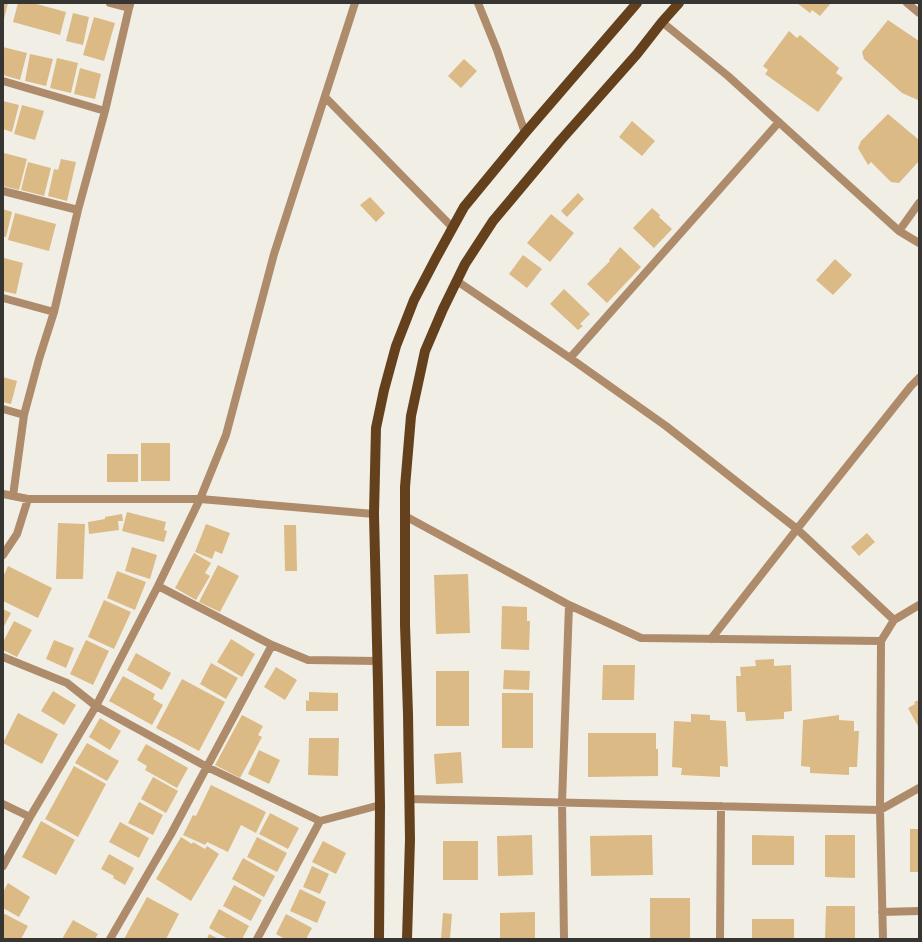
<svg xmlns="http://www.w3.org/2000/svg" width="922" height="942" font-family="Figtree,sans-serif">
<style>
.building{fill:#dbba85}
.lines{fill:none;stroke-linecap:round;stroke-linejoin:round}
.minor{stroke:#ae8b6b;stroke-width:8}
.primary{stroke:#64411c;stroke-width:10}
</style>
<rect width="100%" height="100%" fill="#f1efe5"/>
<path class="building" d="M3,3H8L4,19H3Z
M18,3H33L66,12L60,35L13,22Z
M797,3H831L820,16L812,10L810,13Z
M73,13L89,17L83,45L66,41Z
M94,17L115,23L104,61L83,55Z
M888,20L919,41V98L918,100L902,93L864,59L862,52Z
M789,31L797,38L800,35L839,68L836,73L843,78L818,112L765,74L768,70L763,66Z
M3,47L27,53L20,80L3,75Z
M30,54L53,59L46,86L25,81Z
M57,58L78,63L71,93L50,88Z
M464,59L477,71L461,88L448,76Z
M80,68L101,74L95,99L74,94Z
M3,101L19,105L12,132L3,129Z
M22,105L44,111L35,140L14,134Z
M888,114L919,140V161L899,183L891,182L871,162L868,165L858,148L861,141Z
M632,121L655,141L642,156L619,137Z
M4,153L27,159L19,190L3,186V157Z
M61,159L76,162L67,201L48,196L54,169L58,170Z
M28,162L51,168L44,196L21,190Z
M578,193L584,199L567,217L561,211Z
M370,197L385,213L376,222L360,205Z
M652,208L660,215L659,217L672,229L654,248L633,228Z
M3,209L12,212L6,237H3Z
M15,213L56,224L49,251L8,240Z
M551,214L574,233L550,262L527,243Z
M620,247L641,267L607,303L587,284L610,261L609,260Z
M523,255L542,269L527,288L509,274Z
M4,258L23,263L16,294L3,291Z
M835,259L852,275L833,295L816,280Z
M564,289L590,314L580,324L583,326L578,330L550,304Z
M3,377L17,381L11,404L3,402Z
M141,443H170V481H141Z
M107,454H138V482H107Z
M127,512L166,522L164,530L167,531L164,542L122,531Z
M122,514L123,521H118L119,530L89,534L88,522L105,519V517Z
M58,523L85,524L83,579H56Z
M206,524L230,533L222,554L215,551L212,559L195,552Z
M284,525H296L297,571H285Z
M867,533L875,542L859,556L851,547Z
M132,547L157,555L150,579L125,571Z
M194,553L211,563L205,573L210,576L196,600L175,588Z
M218,565L239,576L220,612L199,602Z
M8,566L52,588L38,618L3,601V577Z
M117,571L146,582L135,610L107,598Z
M468,574L470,633L436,634L434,575Z
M104,600L131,612L114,649L88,637Z
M502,606L527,607V621H530L529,650L501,649Z
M3,609L11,613L3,628Z
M14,621L32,630L17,657L3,650V642Z
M231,639L255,654L242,677L217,662Z
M54,640L74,648L66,668L46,659Z
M86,640L109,651L93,685L70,674Z
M136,653L171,673L162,690L127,670Z
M774,659V666L791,665L792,711L784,712V719L746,721L745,712H737L736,676H741L740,667L756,666L755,660Z
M211,663L238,678L226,699L200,684Z
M603,665H635L634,700H602Z
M276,667L297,680L285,700L264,687Z
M504,670L530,671L529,690L503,689Z
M436,671H469V726H436Z
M123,676L155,694L153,699L163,705L152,725L109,701Z
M182,679L225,702L199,751L156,728Z
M53,691L76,705L64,725L41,711Z
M309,692L338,693V711H306V700L309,701Z
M502,693H533V748H502Z
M919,700V728L908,708L915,704L914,702Z
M18,713L58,734L42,764L3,743Z
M691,714L710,715V720L726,721L728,767L720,766V777L681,775L682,768L672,767L674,721L691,722Z
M242,715L263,726L258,735L262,737L240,778L215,765Z
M839,715V720L854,721V731H859L857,767H849V775L810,773V767L801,766L803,720Z
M100,718L121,731L110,750L89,737Z
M588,733H656V749H658V776L588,777Z
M309,738H339L338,776L308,775Z
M87,743L119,761L107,781L75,763Z
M146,744L188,768L177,788L145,770L147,766L137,760Z
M259,750L280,760L269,784L248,774Z
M461,752L463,783L436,784L434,754Z
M74,766L106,784L78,837L45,819Z
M153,777L178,791L166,813L141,799Z
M211,785L266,812L256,833L241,825L228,852L207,842L205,845L183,835L193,815L196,816Z
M139,802L163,815L153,835L128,823Z
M270,813L299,828L288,849L259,834Z
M41,821L75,840L56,875L22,857Z
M120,822L149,838L139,858L109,842Z
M910,829H919V872H910Z
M532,835L533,875L498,876L497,836Z
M652,835L653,875L591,876L590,836Z
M752,835L794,836V865H752Z
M825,835H855V878L825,877Z
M181,837L192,844L193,842L205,849L207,846L219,854L191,901L156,879Z
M257,837L287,853L277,872L247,857Z
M323,841L346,853L336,874L312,862Z
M443,841H478V880H443Z
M109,854L134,868L125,885L113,878L114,876L101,869Z
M243,858L275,876L264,897L232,879Z
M312,866L329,874L320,894L303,887Z
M8,883L30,897L19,917L3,908V892Z
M234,885L262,900L251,921L223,906Z
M300,889L326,902L317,923L290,911Z
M147,897L179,914L166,939H124Z
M650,898H690V939H650Z
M826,906H855V939H825Z
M219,909L249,926L242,939H228L209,928Z
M535,912V939H500V913Z
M3,913L28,926L21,939H3Z
M443,913L452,914L450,939H441Z
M286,914L312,928L306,939H285L276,934Z
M752,919H794V939H752Z
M73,920L98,934L95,939H62Z
M209,934L219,939H207Z"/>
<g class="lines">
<path class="minor" d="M110,3L129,8L130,5
M478,3L497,50L525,133
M907,3L919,13
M662,22L728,76L899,231L919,243
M3,81L105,111L129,8
M325,97L453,228
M3,191L78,210L105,111
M899,231L919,203
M457,281L570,358L666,426L797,529L894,620
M3,298L54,312L78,210
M570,358L779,122
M3,409L24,415L39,359L54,312
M3,494L28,499H200L374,514
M13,496L24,415
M405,516L569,605L641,638L881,641
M3,555L17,534L28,499
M711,639L797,529L911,386L919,378
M272,645L158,586L200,499L226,435L274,254L355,3
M3,657L67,683L96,706L207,767L320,821
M409,799L880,810L919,788
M3,804L30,817
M3,866L30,817L96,706L158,586
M882,912L919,911
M110,939L171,834L272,645L308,660L377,661
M257,939L320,821L380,805
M564,939L562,802L569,605
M720,939L721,806
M883,939L880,810L881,641L894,620L919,605"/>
<path class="primary" d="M379,939L380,805L378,685L374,514L376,428L384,390L396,346L414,300L436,258L464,207L525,133L637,3
M407,939L410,839L408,714L405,625V487L411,416L425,351L443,309L465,264L493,221L560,141L637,54L662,22L679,3"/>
</g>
<rect width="922" height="942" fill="none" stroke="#363531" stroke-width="8"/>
</svg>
